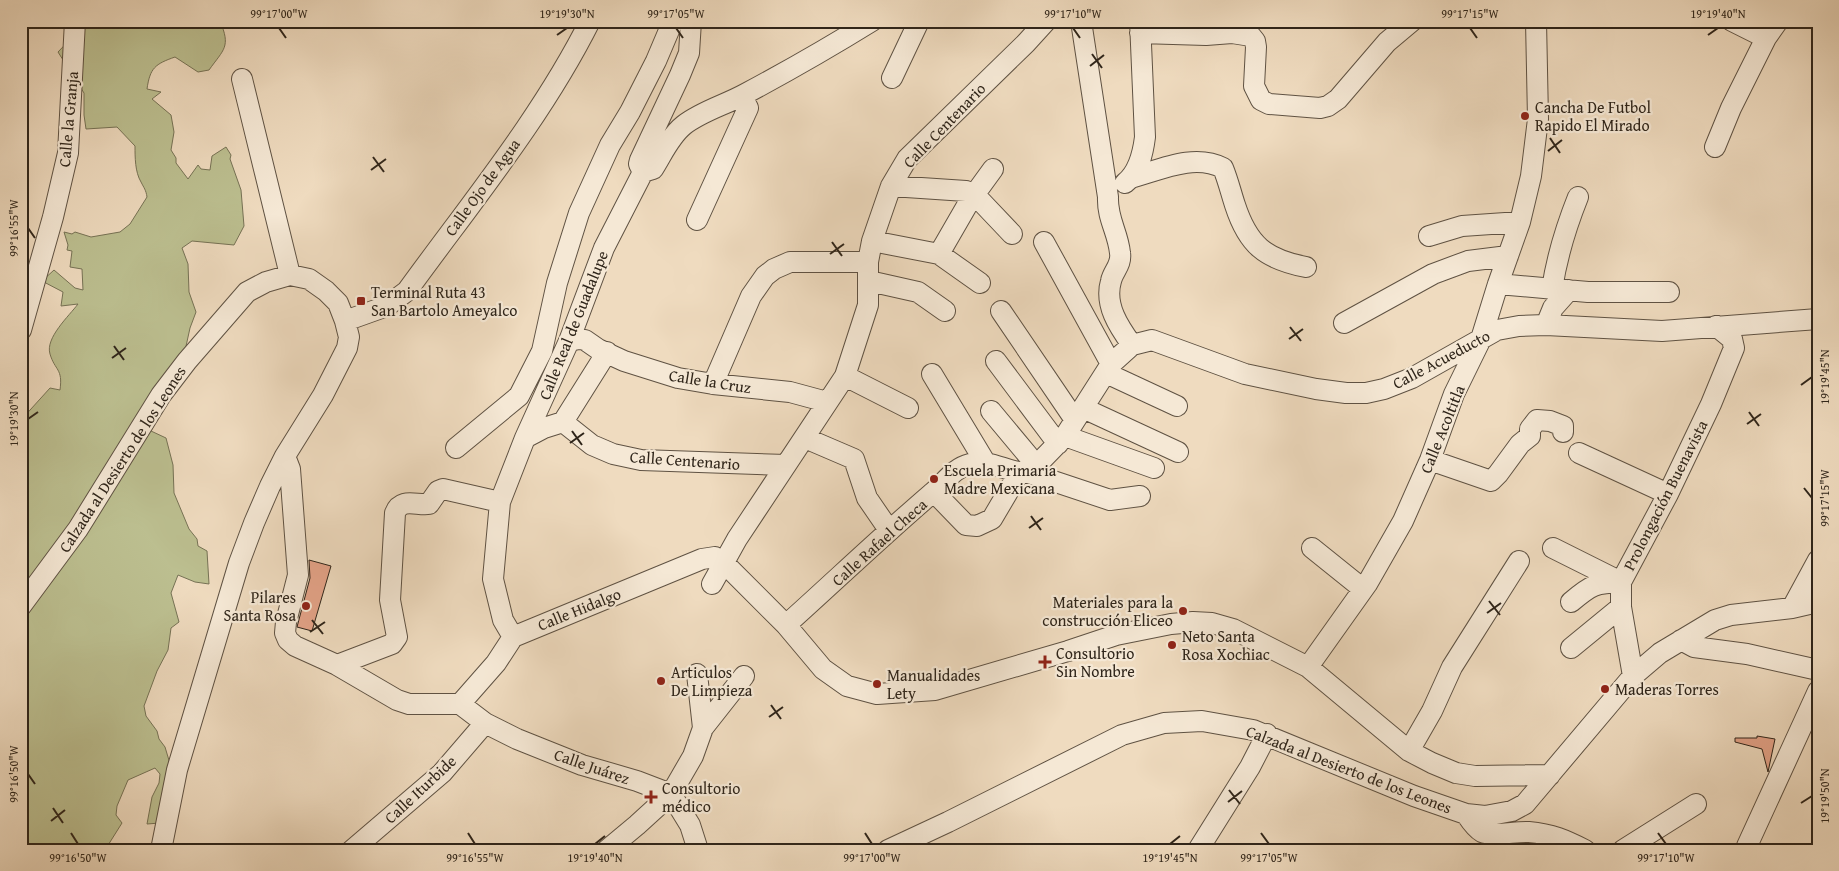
<svg xmlns="http://www.w3.org/2000/svg" width="1839" height="871" font-family="'Gentium Book Plus',serif">
<style>
.green{fill:#bcbf90;stroke:#767255}
.building{fill:#e4a388;stroke:#2f251a}
.lines{fill:none;stroke-linecap:round;stroke-linejoin:round}
.minor-casing{stroke:#5f5243;stroke-width:22}
.minor{stroke:#f5e8d5;stroke-width:20}
.ticks{fill:none;stroke:#2f251a;stroke-width:2}
.poi-dot{fill:#8f2418;stroke:#f5e8d5;stroke-width:2}
.labels{text-anchor:middle;stroke-width:4.5;stroke-linejoin:round;paint-order:stroke}
.poi-label{font-size:16px;fill:#2f251a;stroke:#f5e8d5;text-anchor:start}
.street-label{font-size:16px;fill:#2f251a;stroke:#f5e8d5}
.neatline{fill:none;stroke:#2f251a;stroke-width:2}
.ticks-label{font-size:12px;text-anchor:middle;fill:#2f251a}
</style>
<rect width="100%" height="100%" fill="#efdbbf"/>
<filter id="stains"><feTurbulence type="fractalNoise" baseFrequency=".004" numOctaves="4"/><feColorMatrix values="0 0 0 0 .2 0 0 0 0 .09 0 0 0 0 .02 0 0 0 .5 -.17"/></filter>
<radialGradient id="worn" r=".72"><stop offset=".6" stop-color="#630" stop-opacity="0"/><stop offset="1" stop-color="#630" stop-opacity=".3"/></radialGradient>
<path class="green" d="M83,21H220C231,47 224,49 209,70L198,72L175,57C155,64 150,68 147,89L161,92L152,99L171,115L174,132L171,150L176,158V163L188,179L198,165L201,169L210,170L212,156L226,147L231,155L230,159L241,190L244,226L234,245L192,241L182,248L188,264L189,292L196,312L190,328L181,369L151,431L166,438L173,465L174,493L189,529L197,539L198,546L207,551L209,584L195,582L178,575L171,593L179,622L171,628L168,650L157,671L144,706L146,716L157,731L159,739L165,747L171,767L160,823L147,824L152,797L159,783L160,774L155,768L128,780L117,806L116,815L122,823L105,850H21V420L50,388L60,390C63,368 55,371 50,354C45,338 69,316 78,304L61,306L63,292L42,281L54,270L75,288L83,290L82,269L70,267L72,251L67,250L68,245L64,232L72,234L75,232L91,237L120,232L130,224L147,197C146,190 144,188 141,182C135,172 135,157 135,146L117,127L86,129L84,115V93L58,52L81,28Z"/>
<path class="building" d="M309,560L331,566L312,631L297,627L310,578Z
M1757,736L1775,739L1768,772L1762,749L1735,742V738H1757Z"/>
<g class="lines">
<defs>
<path id="minor" d="M1081,21L1108,197C1107,219 1118,232 1120,253C1122,265 1113,271 1111,281C1104,305 1119,327 1132,345
M1732,21L1766,38
M1140,33L1206,35L1232,33L1251,36L1255,41L1256,47L1254,86L1261,100L1269,104L1320,108L1328,106L1338,99L1387,42L1412,21
M892,78L919,21
M242,79L290,275
M1715,147L1731,108L1766,38L1778,21
M643,172L653,169C662,155 670,136 684,125C702,111 725,105 745,94C788,71 830,47 872,21
M1131,178C1160,170 1194,153 1223,168C1228,180 1231,193 1235,205C1248,245 1265,259 1306,267
M1125,183C1139,172 1143,153 1145,137L1140,21
M891,186L966,191L975,195L1012,234
M697,220L748,108L745,102L737,99
M1429,236L1462,226L1520,222
M872,241L939,254L980,283
M1044,242L1111,364
M939,254L969,202L993,169
M869,281L918,292L945,311
M1498,284L1588,292H1669
M1552,289C1557,256 1566,227 1578,197
M1001,311L1075,420
M345,321L387,306L407,291C470,204 542,117 590,21
M1344,323L1433,274L1468,261L1508,256
M1546,325L1553,308L1569,290
M21,330L53,217L68,153L75,21
M569,341L579,339L585,340L598,349L624,361L678,378L713,384L790,392L827,402
M996,361L1058,444
M1106,373L1177,406
M932,374L985,462
M845,376L908,408
M713,384L751,296L765,276L774,269L790,262H868
M1083,408L1178,452
M991,411L1036,465
M563,422L592,445L613,454L641,460L786,465
M1065,436L1154,468
M525,438L544,428L563,422L607,352
M805,438L854,459L867,498L889,530
M456,448L519,396L542,351L557,283L579,213L610,145L630,112L656,61L673,21
M1579,453L1668,494
M285,456L290,469L298,575L286,622L285,633L288,640L295,646L337,665L397,700L409,704H460
M1430,460L1491,481L1498,474L1520,444L1530,436V429L1537,420L1550,421L1563,426V432
M1029,473L1110,500L1140,496
M934,492L966,525L977,526L992,519L1019,473
M1312,548L1363,589
M1553,548L1621,582C1595,583 1591,585 1571,602
M712,584L737,539L845,376L868,305V262L872,241L891,186L907,159L1026,43L1046,21
M21,606L78,529L161,395L187,361L247,292L266,282L290,275L309,279L326,291L338,303L345,321L349,337L347,348L323,395L285,456L270,486L254,523L239,563L177,770L161,850
M1792,608L1818,560
M786,625C835,581 882,536 931,494C944,484 953,468 970,464C991,458 1008,474 1029,473L1065,436L1111,364L1132,345L1152,340L1245,374L1316,389L1346,393H1366L1384,389L1412,378L1497,330L1519,326L1546,325L1662,331L1818,319
M513,637L503,620L493,579L500,502L525,438L569,341L604,248L643,172L639,164L640,160L680,75L689,53L691,21
M1681,640L1694,647L1747,654L1818,670
M1571,648L1621,607
M337,665L392,644L397,637L390,600L395,513C401,497 417,506 429,504L438,491L443,489L500,502
M1308,667L1367,584L1403,521L1430,460L1454,394L1481,339L1498,284L1520,222L1531,176L1538,119L1536,21
M697,674L703,728
M1633,676L1621,607V582L1668,494L1711,404L1734,348L1732,339L1716,326
M460,704L496,663L513,637L702,559L715,557L725,564L786,625L823,669L847,686L877,694L935,690L1068,651L1116,635L1171,624L1193,622L1212,623L1233,629L1308,667L1409,751L1432,763L1456,773L1475,776L1550,775
M460,704L485,723L517,739L582,765L637,781L671,794L690,825L698,850
M1409,751L1432,711L1452,667L1519,561
M1466,814C1470,820 1475,828 1482,832C1494,837 1516,831 1529,832C1552,834 1565,840 1585,850
M1747,846L1818,691
M352,850L442,773L485,723
M607,850L637,825L671,794L693,756L703,728L744,676
M888,850L948,822L1122,735L1164,723L1202,721L1253,730L1414,796L1466,814L1485,816L1512,811L1525,804L1633,676L1660,653L1715,620L1731,615L1792,608L1818,602
M1198,850L1250,767L1267,734
M1623,850L1696,804"/>
</defs>
<use href="#minor" class="minor-casing"/>
<use href="#minor" class="minor"/>
</g>
<path class="ticks" d="M279,28L286,38M676,28L683,38M1073,28L1080,38M1470,28L1477,38M557,35L567,28M1708,35L1718,28M1092,54L1102,68M1090,66L1104,55M1550,138L1560,153M1548,151L1562,140M373,157L384,172M371,170L386,159M28,228L35,238M832,242L842,256M830,254L844,244M1290,327L1301,341M1289,339L1303,329M114,346L124,360M112,358L126,348M1801,385L1812,377M1749,412L1759,426M28,419L38,412M1747,424L1761,414M572,431L582,445M570,443L584,433M1804,488L1812,498M1031,516L1041,530M1029,528L1043,518M1489,601L1500,615M1487,613L1501,603M312,620L323,634M310,632L325,622M771,705L781,719M769,717L783,707M28,774L35,784M1229,790L1240,804M1228,802L1242,791M1801,803L1812,796M53,808L63,823M51,821L65,810M71,833L78,844M468,833L475,844M865,833L872,844M1261,833L1269,844M1658,833L1666,844M595,844L605,836M1170,844L1180,836"/>
<g class="poi-dot">
<circle cx="1525" cy="116" r="5"/>
<rect x="356" y="296" width="10" height="10" rx="2.5"/>
<circle cx="934" cy="479" r="5"/>
<circle cx="306" cy="606" r="5"/>
<circle cx="1183" cy="611" r="5"/>
<circle cx="1172" cy="645" r="5"/>
<path d="M1042.5 654.5h5v5h5v5h-5v5h-5v-5h-5v-5h5z"/>
<circle cx="661" cy="681" r="5"/>
<circle cx="877" cy="684" r="5"/>
<circle cx="1605" cy="689" r="5"/>
<path d="M648.5 789.5h5v5h5v5h-5v5h-5v-5h-5v-5h5z"/>
</g>
<g class="labels">
<g class="poi-label">
<text x="1535" y="113">Cancha De Futbol<tspan x="1535" dy="18">Rapido El Mirado</tspan></text>
<text x="371" y="298">Terminal Ruta 43<tspan x="371" dy="18">San Bartolo Ameyalco</tspan></text>
<text x="944" y="476">Escuela Primaria<tspan x="944" dy="18">Madre Mexicana</tspan></text>
<text x="296" y="603" text-anchor="end">Pilares<tspan x="296" dy="18">Santa Rosa</tspan></text>
<text x="1173" y="608" text-anchor="end">Materiales para la<tspan x="1173" dy="18">construcción Eliceo</tspan></text>
<text x="1182" y="642">Neto Santa<tspan x="1182" dy="18">Rosa Xochiac</tspan></text>
<text x="1056" y="659">Consultorio<tspan x="1056" dy="18">Sin Nombre</tspan></text>
<text x="671" y="678">Articulos<tspan x="671" dy="18">De Limpieza</tspan></text>
<text x="887" y="681">Manualidades<tspan x="887" dy="18">Lety</tspan></text>
<text x="1615" y="695">Maderas Torres</text>
<text x="662" y="794">Consultorio<tspan x="662" dy="18">médico</tspan></text>
</g>
<g class="street-label">
<text transform="translate(68 119) rotate(-85)" y="6">Calle la Granja</text>
<text transform="translate(944 125) rotate(-46)" y="6">Calle Centenario</text>
<text transform="translate(482 187) rotate(-54)" y="6">Calle Ojo de Agua</text>
<text transform="translate(573 325) rotate(-68)" y="6">Calle Real de Guadalupe</text>
<text transform="translate(1441 359) rotate(-28)" y="6">Calle Acueducto</text>
<text transform="translate(710 381) rotate(9)" y="6">Calle la Cruz</text>
<text transform="translate(1442 429) rotate(-68)" y="6">Calle Acoltitla</text>
<text transform="translate(122 459) rotate(-57)" y="6">Calzada al Desierto de los Leones</text>
<text transform="translate(685 460) rotate(4)" y="6">Calle Centenario</text>
<text transform="translate(1665 495) rotate(-63)" y="6">Prolongación Buenavista</text>
<text transform="translate(879 542) rotate(-42)" y="6">Calle Rafael Checa</text>
<text transform="translate(579 609) rotate(-22)" y="6">Calle Hidalgo</text>
<text transform="translate(592 766) rotate(19)" y="6">Calle Juárez</text>
<text transform="translate(1349 769) rotate(21)" y="6">Calzada al Desierto de los Leones</text>
<text transform="translate(420 789) rotate(-43)" y="6">Calle Iturbide</text>
</g>
</g>
<rect width="1839" height="871" fill="none" stroke="#efdbbf" stroke-width="55"/>
<rect x="28" y="28" width="1784" height="816" class="neatline"/>
<g class="ticks-label">
<text x="279" y="18">99°17'00"W</text>
<text x="567" y="18">19°19'30"N</text>
<text x="676" y="18">99°17'05"W</text>
<text x="1073" y="18">99°17'10"W</text>
<text x="1470" y="18">99°17'15"W</text>
<text x="1718" y="18">19°19'40"N</text>
<text transform="translate(14 228) rotate(-90)" y="4">99°16'55"W</text>
<text transform="translate(1825 377) rotate(-90)" y="4">19°19'45"N</text>
<text transform="translate(14 419) rotate(-90)" y="4">19°19'30"N</text>
<text transform="translate(1825 498) rotate(-90)" y="4">99°17'15"W</text>
<text transform="translate(14 774) rotate(-90)" y="4">99°16'50"W</text>
<text transform="translate(1825 796) rotate(-90)" y="4">19°19'50"N</text>
<text x="78" y="862">99°16'50"W</text>
<text x="475" y="862">99°16'55"W</text>
<text x="595" y="862">19°19'40"N</text>
<text x="872" y="862">99°17'00"W</text>
<text x="1170" y="862">19°19'45"N</text>
<text x="1269" y="862">99°17'05"W</text>
<text x="1666" y="862">99°17'10"W</text>
</g>
<rect width="100%" height="100%" filter="url(#stains)"/>
<rect width="100%" height="100%" fill="url(#worn)"/>
</svg>
